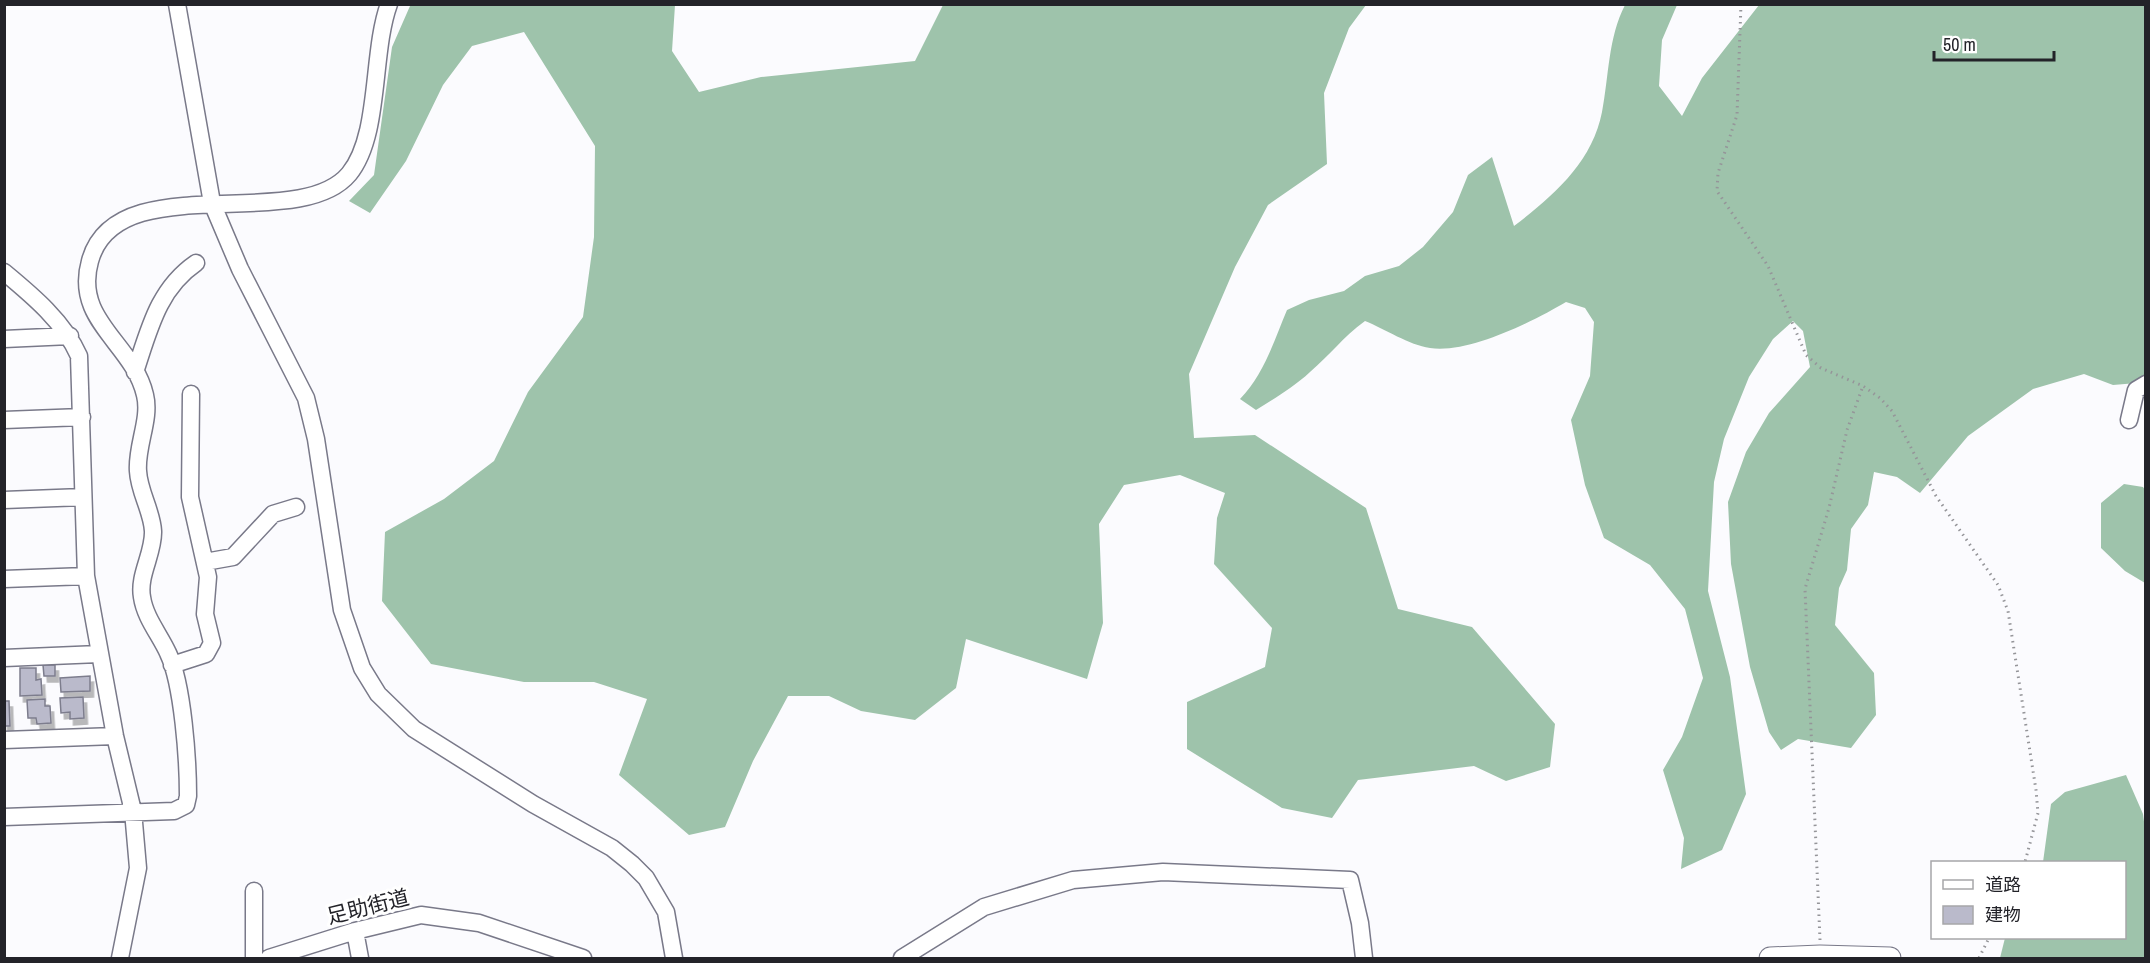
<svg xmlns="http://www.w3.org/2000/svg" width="2150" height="963" font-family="'Archivo Narrow','Noto Sans JP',sans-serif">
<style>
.forest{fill:#9ec3ab}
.building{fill:#babacb;stroke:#7d7d8d;stroke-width:1.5;filter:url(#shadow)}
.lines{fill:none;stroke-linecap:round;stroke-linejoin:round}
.minor-casing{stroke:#797989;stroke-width:19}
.major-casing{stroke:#797989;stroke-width:23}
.path{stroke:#959599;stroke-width:3;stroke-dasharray:1.5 4.5;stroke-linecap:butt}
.minor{stroke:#fff;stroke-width:16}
.major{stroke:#fff;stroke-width:21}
.labels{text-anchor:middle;stroke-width:6;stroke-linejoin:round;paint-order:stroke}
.street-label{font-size:21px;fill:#232329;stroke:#fff}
</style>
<defs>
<filter id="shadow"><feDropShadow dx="3.5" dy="6" stdDeviation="0" flood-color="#0004"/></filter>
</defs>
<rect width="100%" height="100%" fill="#fbfbfe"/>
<path class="forest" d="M415,5H675L672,51L699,92L761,77L915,61L943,5H1366L1349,28L1324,93L1327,164L1268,205L1235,267L1189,374L1194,438L1255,435L1366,508L1398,609L1472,627L1555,724L1550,767L1506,781L1474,766L1358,780L1332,818L1282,808L1187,749V702L1265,667L1272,628L1214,564L1217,518L1225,493L1180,475L1124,485L1099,524L1103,623L1087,679L966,639L956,688L915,720L861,711L829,696H788L753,761L725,827L689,835L619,775L647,699L594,682H524L431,664L382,601L385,532L444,499L494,461L528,392L583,317L594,237L595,146L524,32L472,46L443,85L406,161L370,213L349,201L374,175L392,47L410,6Z
M1625,5H1677L1662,40L1659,86L1682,116L1702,78L1759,5H2145V378L2137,383L2113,385L2084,374L2033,389L1968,436L1920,493L1897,477L1874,472L1868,505L1851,529L1847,570L1839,588L1835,625L1874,673L1876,715L1851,748L1798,739L1781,750L1769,732L1750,667L1731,564L1728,502L1746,452L1769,413L1810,367L1803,331L1793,321L1773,339L1749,377L1724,439L1714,482L1708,591L1730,677L1746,794L1722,850L1681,869L1684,838L1663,770L1682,737L1703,678L1685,609L1650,565L1604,538L1585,485L1571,420L1590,376L1594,322L1585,308L1566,302C1534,321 1468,354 1430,348C1409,345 1385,329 1365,321C1342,338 1331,354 1310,372C1294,387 1275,398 1256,410L1240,399C1264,374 1274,341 1287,310L1309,300L1344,291L1365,276L1399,266L1423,247L1453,212L1468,175L1492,157L1514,226C1553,196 1592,163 1602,112C1609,76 1608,38 1625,5Z
M2124,484L2143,487L2145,490V583L2125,571L2101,548V503Z
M2126,775L2143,814L2145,829V958H2000L2005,938H2124V862H2043L2051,804L2065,792Z"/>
<path class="building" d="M43,665H55V676H44Z
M20,668H36V680L41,679L42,695L20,696Z
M90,676V691L61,692L60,678Z
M83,697L84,718L70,719V712L61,713L60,698Z
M45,699V706H50L51,723L37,724L36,718H28L27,700Z
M4,701H9L10,726H4Z"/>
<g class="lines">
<defs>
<path id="minor" d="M177,4L212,203L240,269L306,398L316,439L342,610L362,668L378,694L414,729L533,804L612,848L632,864L646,878L666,912L674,958
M4,272C33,296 64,322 79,356L86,576L115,736L133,811L138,868L120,958
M4,339L70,336
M135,372C149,330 158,289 196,263
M4,420L82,417
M2129,420L2136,390L2146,384
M4,500L83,497
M205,562L233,557L273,514L296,507
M4,579L86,576
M4,658L99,654
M172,665L206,654L212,643L205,614L208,577L190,497L191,394
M4,740L115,736
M4,817L174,811L186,805L188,796C188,761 183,684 168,653C160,635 145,618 142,597C138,575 154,553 153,531C152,511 139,492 138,471C136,446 151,419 145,395C133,343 73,321 90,261C116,165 298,235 349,174C381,135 371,53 389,4
M355,931L360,958
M254,958V891
M269,958L355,931L421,915L479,923L583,958
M902,958L984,907L1073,880L1163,872L1350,880L1360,923L1364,958"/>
<path id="major" d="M1770,958L1820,956L1890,958"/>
</defs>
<use href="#minor" class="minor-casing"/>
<use href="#major" class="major-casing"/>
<path class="path" d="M1741,4L1737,115L1718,173L1717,191L1768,266L1806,355L1821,368L1863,386L1880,398L1892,411L1936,496L1998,585L2008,611L2036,790L2038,813L2025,862
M1820,940L1805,589L1829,508L1847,430L1863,386
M1979,958L1989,938"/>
<use href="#minor" class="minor"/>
<use href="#major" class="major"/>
</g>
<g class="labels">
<g class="street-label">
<text transform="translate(368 907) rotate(-14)" y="7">足助街道</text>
</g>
</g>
<rect width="2150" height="963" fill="none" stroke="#232329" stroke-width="12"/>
<rect x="1931" y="861" width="195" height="78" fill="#ffffff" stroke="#a7a7a9" stroke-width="1.5"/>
<rect x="1943" y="880" width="30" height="9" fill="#ffffff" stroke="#a7a7a9" stroke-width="1.5"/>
<text x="1985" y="891" font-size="18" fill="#232329">道路</text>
<rect x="1943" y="906" width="30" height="18" fill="#babacb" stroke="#a7a7a9" stroke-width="1.5"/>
<text x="1985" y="921" font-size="18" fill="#232329">建物</text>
<path d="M1934 51v9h120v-9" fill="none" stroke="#232329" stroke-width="3"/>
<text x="1943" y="51" font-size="18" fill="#232329" stroke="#ffffff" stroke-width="4.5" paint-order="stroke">50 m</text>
</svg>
